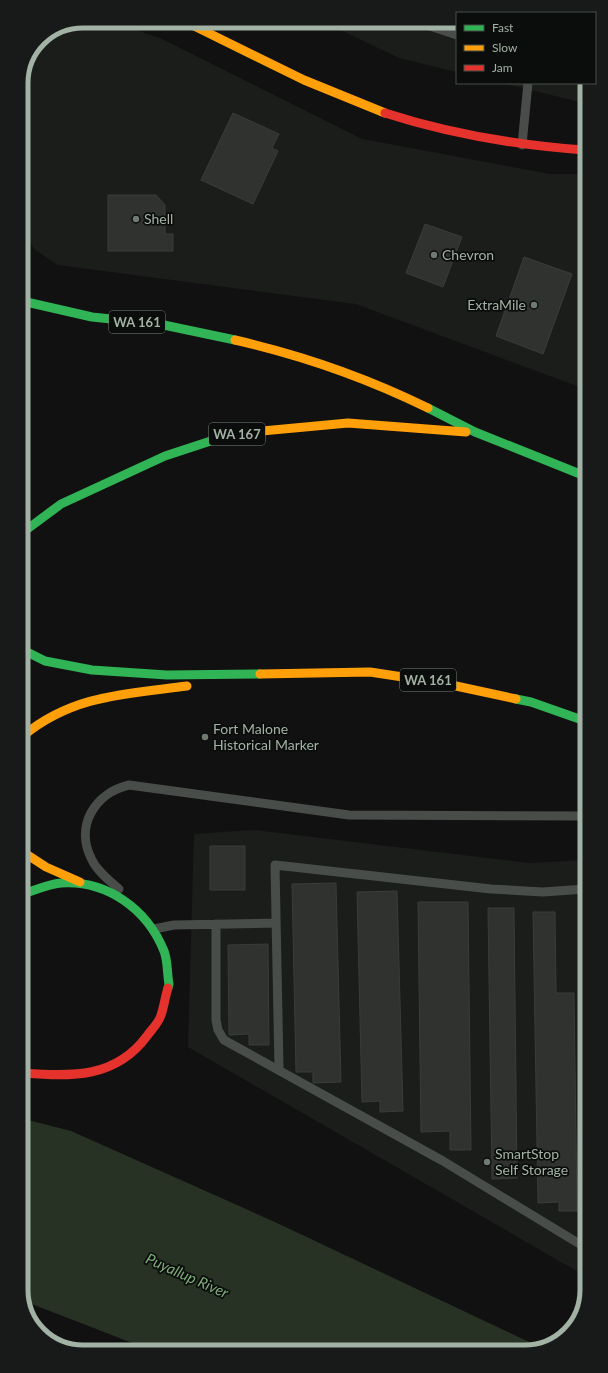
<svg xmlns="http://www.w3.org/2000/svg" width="608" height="1373" font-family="Lato,sans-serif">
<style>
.built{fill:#1b1d1b}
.water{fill:#273225}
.building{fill:#303230;stroke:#393d3a}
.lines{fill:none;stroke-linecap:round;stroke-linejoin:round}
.lane{stroke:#484d4a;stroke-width:9}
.fast{stroke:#30b455;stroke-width:9}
.slow{stroke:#ff9f0a;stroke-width:9}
.jam{stroke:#e5322d;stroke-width:9}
.poi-dot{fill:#6f7a71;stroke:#0b0d0c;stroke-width:1.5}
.labels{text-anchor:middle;stroke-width:3.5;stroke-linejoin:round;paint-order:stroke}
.shield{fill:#0b0d0c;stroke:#758076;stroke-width:1}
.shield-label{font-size:13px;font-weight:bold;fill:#a2b2a4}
.poi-label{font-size:14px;fill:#a2b2a4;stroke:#0b0d0c;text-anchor:start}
.water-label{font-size:15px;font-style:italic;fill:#7fad79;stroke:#0b0d0c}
.rim{fill:none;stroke:#a2b2a4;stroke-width:5}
</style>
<rect width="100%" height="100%" fill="#111"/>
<path class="built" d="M83,21H110L162,39L362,139L550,174H584L585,389L356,304L58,265L34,249L23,229L21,79L39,39Z
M322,21H457V72L399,58Z
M502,83H584V103Z
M253,830L529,863L586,860L587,1277L188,1047L194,834Z"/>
<path class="water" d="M24,1119L71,1131L277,1223L544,1349L153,1351L24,1301Z"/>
<path class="building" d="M233,113L279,134L272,148L278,151L253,204L201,180Z
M108,195H156L165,205V234H173V251H108Z
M425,224L462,237L443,287L406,273Z
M524,257L572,274L543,354L496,336Z
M210,846H245V890H210Z
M336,883L341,1082L313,1083V1072H296L292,884Z
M397,891L403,1111L380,1112V1101L362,1102L357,892Z
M418,902H468L471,1150H450V1131L421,1132Z
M488,908H514L517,1178L492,1179Z
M533,912H555L556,993H574L577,1211H559V1202L538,1203Z
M268,944L269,1045H249V1034L229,1035L228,945Z"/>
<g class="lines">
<path class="lane" d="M415,21L457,35
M522,145L528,83
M119,889C110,881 97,871 92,860C74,826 95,793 129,785L349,815L586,816
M216,924V1020L218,1030L224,1040L443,1161L578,1243L587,1247
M154,929L174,925L276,923
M279,1069L275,865L491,889L543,892L586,889"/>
<path class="fast" d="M22,301L92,317L159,324L235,340
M428,408L475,432L585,476
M22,533L61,504L165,456L232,434L240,433
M23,650L45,661L92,670L167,675L260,674
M516,699L531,702L585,721
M23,894C35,890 49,884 61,883C107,880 147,909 164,951C168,961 167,974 169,984L168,988"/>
<path class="slow" d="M184,21L304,80L385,113
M235,340C301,355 367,378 428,408
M240,433L348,423L466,432
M260,674L370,672L442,683L516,699
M23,736C72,695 126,694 187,686
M23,852L46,867L80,882"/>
<path class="jam" d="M385,113C450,134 516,145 584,150
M24,1073C72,1077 116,1078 147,1036C151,1030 159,1023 161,1015C164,1007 165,997 168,988"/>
</g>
<g class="poi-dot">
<circle cx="136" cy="219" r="4"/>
<circle cx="434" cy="255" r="4"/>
<circle cx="534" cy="305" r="4"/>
<circle cx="205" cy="737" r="4"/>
<circle cx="487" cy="1162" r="4"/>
</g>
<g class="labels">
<g class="shield">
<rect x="109" y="311" width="56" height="22" rx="3"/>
<rect x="209" y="423" width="56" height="22" rx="3"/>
<rect x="400" y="669" width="56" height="22" rx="3"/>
</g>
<g class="shield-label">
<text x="137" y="327">WA 161</text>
<text x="237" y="439">WA 167</text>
<text x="428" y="685">WA 161</text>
</g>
<g class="poi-label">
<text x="144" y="224">Shell</text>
<text x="442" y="260">Chevron</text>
<text x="526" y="310" text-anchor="end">ExtraMile</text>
<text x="213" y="734">Fort Malone<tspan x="213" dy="16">Historical Marker</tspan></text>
<text x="495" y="1159">SmartStop<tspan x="495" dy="16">Self Storage</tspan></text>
</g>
<g class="water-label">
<text transform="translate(187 1276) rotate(24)" y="5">Puyallup River</text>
</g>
</g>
<path d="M0 0H608V1373H0ZM83 28H525A55 55 0 0 1 580 83V1290A55 55 0 0 1 525 1345H83A55 55 0 0 1 28 1290V83A55 55 0 0 1 83 28Z" fill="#171a18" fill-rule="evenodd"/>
<path class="rim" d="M83 28H525A55 55 0 0 1 580 83V1290A55 55 0 0 1 525 1345H83A55 55 0 0 1 28 1290V83A55 55 0 0 1 83 28Z"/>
<rect x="456" y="12" width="140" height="72" fill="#0b0d0c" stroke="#474f49"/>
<rect x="464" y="25" width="20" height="6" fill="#30b455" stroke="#474f49"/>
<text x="492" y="32" font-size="12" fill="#a2b2a4">Fast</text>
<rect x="464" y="45" width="20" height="6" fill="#ff9f0a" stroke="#474f49"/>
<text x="492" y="52" font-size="12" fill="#a2b2a4">Slow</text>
<rect x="464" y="65" width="20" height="6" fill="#e5322d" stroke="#474f49"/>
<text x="492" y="72" font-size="12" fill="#a2b2a4">Jam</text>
</svg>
